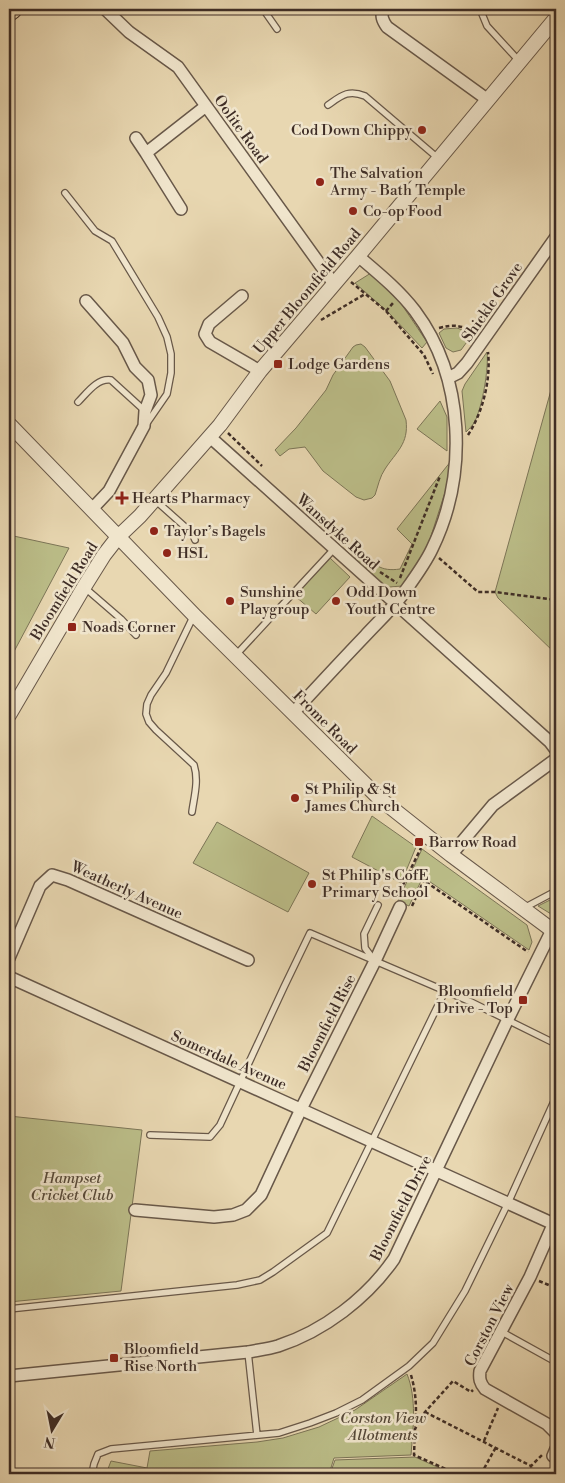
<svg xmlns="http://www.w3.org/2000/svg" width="565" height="1483" font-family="'Libre Bodoni',serif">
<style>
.green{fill:#bbbd88;stroke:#7c7557}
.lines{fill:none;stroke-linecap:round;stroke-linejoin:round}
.service-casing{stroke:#685849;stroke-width:8}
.minor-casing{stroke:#685849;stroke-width:14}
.tertiary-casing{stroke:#685849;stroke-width:16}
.primary-casing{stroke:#3e2d26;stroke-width:20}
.path{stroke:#3e2d26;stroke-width:2.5;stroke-dasharray:4 2.5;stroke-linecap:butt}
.service{stroke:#f0e5cc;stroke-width:5.5}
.minor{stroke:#f0e5cc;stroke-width:11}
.tertiary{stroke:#f0e5cc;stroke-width:14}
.primary{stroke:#e8d7b1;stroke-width:18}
.poi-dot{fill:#8f2418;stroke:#f0e5cc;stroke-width:2}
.labels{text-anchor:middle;stroke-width:5;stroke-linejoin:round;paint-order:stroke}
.street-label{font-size:15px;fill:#3e2d26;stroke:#f0e5cc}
.poi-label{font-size:15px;fill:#3e2d26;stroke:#f0e5cc;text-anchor:start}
.park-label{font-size:15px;font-style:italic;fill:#574a3a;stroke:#f0e5cc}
</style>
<rect width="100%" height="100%" fill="#e8d7b1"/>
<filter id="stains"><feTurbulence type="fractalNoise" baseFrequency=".004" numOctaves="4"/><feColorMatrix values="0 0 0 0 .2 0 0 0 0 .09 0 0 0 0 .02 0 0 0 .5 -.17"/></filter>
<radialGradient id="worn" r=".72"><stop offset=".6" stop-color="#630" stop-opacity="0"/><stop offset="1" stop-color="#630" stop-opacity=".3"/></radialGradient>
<path class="green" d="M371,273L402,305L427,342L422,348L389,313L355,283Z
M457,328L465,331L472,335L461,350L453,352L446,348L439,333L444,329Z
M361,344L365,347L390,381L406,420C409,444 396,452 385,469C380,476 378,486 375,495L372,498L364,500L356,497L323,471L305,447L289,449L280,456L275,450L296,428L326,390L333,375L353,347L356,345Z
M487,352C489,368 482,409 474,423C472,426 469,429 466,432L462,391L465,384Z
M556,372V654L498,598L495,592Z
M440,401L447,417V451L417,429Z
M451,461L448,483L424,558L402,586L389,587L379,583L354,560L361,552C374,564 380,572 400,569L412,544L397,529Z
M9,535L69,548L9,661Z
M330,558L350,577L316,614L295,596Z
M372,816L416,847L401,883L352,857Z
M217,822L309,873L288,912L193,863Z
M422,849L527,925L532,942L529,950L423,877L409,906L398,901Z
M556,897V917L538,906Z
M9,1116L142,1130L121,1291L9,1302Z
M407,1374C417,1399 413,1428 411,1455L334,1458L329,1474H106L111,1461L147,1468L150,1451L257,1442L283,1438L319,1427L355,1410Z
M415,1457L453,1474H330L335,1460Z"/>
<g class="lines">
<defs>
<path id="service" d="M263,9L277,29
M480,9L487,26L520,62
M328,105C341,96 348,89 365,96L439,159
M65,193L95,231L112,241L158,317L167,337L171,354V373L167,394L147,423
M78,402C87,393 97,378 111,380L145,411
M155,500L192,533L195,540
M84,587L121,619L136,635
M235,656L334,549
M192,812C194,797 199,781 194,765L156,730L149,722L146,714L147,704L151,695L166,673L194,615
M524,908L556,891
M374,960L365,948L364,934L378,905
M150,1135L210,1137L220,1125L284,987L310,933L471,1002L556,1044
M9,1309L237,1285L260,1280L273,1272L327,1233L445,991
M502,1332L556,1362
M248,1352L257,1435
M9,1473L14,1474
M92,1474L94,1464L98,1454L111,1449L279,1433L310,1423L336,1413L362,1400L409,1366L433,1343L465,1291L508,1203L556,1097"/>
<path id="minor" d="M105,9L129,32L178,67L334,284
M383,9C381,16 382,20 387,27L488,100
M136,138L146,153
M181,209L146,153L206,106
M242,296L209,324L205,334L210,342L260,371
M86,301L123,343L135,367L148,380L151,395L145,411L144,426L109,491L92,509
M448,378L458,373L467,363L556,237
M210,437L550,742L556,750
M293,713C317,687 341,661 365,636C378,622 392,609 403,594C413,580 425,564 432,549C468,475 465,378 415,311C399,290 378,273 358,256
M451,855L493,805L556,759
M9,958L40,886L52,875L68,880L248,960
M9,977L556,1225
M135,1210L214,1217L233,1215L246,1210L261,1195L301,1109L375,961L400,907
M556,1218L530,1277L480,1371C479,1379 480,1383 485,1389L547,1424L556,1433
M9,1376L248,1352C258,1350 268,1349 278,1346C324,1331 367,1298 394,1259L507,1021L552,930
M553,1456L556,1449"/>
<path id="tertiary" d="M9,424L194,615L379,798L451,855L556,933
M9,715L84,587L104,555L118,537L140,516L220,425L260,371L358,256L556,18"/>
<path id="primary" d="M9,12L13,9"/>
</defs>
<use href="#service" class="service-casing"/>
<use href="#minor" class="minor-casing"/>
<use href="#tertiary" class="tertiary-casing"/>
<use href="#primary" class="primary-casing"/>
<path class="path" d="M351,282L386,311L424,355L433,374
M386,311L393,303
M321,320L365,294
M439,328C453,324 462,325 474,333
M228,433L262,466
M468,435C483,412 491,379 488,352
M439,558L478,592H495L556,600
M380,572L397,583
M400,578L440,476
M410,871L528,952
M397,897L421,848
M412,906L424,880
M539,1281L556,1288
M411,1375C416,1392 417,1409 415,1427
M425,1412L531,1466
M484,1441L498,1408
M457,1474L414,1455L415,1429L425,1412L453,1381L471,1392L473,1390
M481,1474L496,1447
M532,1474L531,1466L542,1455"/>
<use href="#service" class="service"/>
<use href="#minor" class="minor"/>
<use href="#tertiary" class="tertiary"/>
<use href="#primary" class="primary"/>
</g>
<g class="poi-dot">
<circle cx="422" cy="130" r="5"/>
<circle cx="320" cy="182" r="5"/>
<circle cx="353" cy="211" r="5"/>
<rect x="273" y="359" width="10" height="10" rx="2.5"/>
<path d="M119.5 490.5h5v5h5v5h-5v5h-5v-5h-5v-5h5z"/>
<circle cx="154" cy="531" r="5"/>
<circle cx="167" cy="553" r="5"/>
<circle cx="230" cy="601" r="5"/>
<circle cx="336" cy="601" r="5"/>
<rect x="67" y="622" width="10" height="10" rx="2.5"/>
<circle cx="295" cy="798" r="5"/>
<rect x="414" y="837" width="10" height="10" rx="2.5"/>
<circle cx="312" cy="884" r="5"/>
<rect x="518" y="995" width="10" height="10" rx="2.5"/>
<rect x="109" y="1353" width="10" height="10" rx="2.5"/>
</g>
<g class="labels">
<g class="street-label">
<text transform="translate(241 129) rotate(54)" y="5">Oolite Road</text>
<text transform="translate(307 291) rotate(-50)" y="5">Upper Bloomfield Road</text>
<text transform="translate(492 302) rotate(-55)" y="5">Shickle Grove</text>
<text transform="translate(338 532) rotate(42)" y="5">Wansdyke Road</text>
<text transform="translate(64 591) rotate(-58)" y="5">Bloomfield Road</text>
<text transform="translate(325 722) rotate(45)" y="5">Frome Road</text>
<text transform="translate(127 890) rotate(24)" y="5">Weatherly Avenue</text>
<text transform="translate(327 1023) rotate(-63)" y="5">Bloomfield Rise</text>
<text transform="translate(229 1060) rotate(24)" y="5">Somerdale Avenue</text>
<text transform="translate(401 1208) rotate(-63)" y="5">Bloomfield Drive</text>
<text transform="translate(489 1325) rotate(-63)" y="5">Corston View</text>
</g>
<g class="poi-label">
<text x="412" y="135" text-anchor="end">Cod Down Chippy</text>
<text x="330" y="178">The Salvation<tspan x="330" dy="17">Army - Bath Temple</tspan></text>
<text x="363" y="216">Co-op Food</text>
<text x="288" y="369">Lodge Gardens</text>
<text x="132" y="503">Hearts Pharmacy</text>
<text x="164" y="536">Taylor’s Bagels</text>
<text x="177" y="558">HSL</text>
<text x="240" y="597">Sunshine<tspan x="240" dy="17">Playgroup</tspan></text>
<text x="346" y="597">Odd Down<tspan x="346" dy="17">Youth Centre</tspan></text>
<text x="82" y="632">Noads Corner</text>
<text x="305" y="794">St Philip &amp; St<tspan x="305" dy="17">James Church</tspan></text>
<text x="429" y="847">Barrow Road</text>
<text x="322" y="880">St Philip's CofE<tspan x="322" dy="17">Primary School</tspan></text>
<text x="513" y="996" text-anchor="end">Bloomfield<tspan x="513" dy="17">Drive - Top</tspan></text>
<text x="124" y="1354">Bloomfield<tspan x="124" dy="17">Rise North</tspan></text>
</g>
<g class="park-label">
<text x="72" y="1183">Hampset<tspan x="72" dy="17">Cricket Club</tspan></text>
<text x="383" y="1423">Corston View<tspan x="383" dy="17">Allotments</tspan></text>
</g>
</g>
<rect width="565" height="1483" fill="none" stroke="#e8d7b1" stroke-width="30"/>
<rect x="10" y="10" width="545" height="1463" fill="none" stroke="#3e2d26" stroke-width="2.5"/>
<rect x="15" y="15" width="535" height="1453" fill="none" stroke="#3e2d26"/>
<g transform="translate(52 1430) rotate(190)" stroke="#f0e5cc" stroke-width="4" paint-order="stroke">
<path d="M0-4L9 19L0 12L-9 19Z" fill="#3e2d26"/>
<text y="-8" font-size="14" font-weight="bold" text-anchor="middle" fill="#3e2d26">N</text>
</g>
<rect width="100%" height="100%" filter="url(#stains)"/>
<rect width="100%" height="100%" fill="url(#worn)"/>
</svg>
